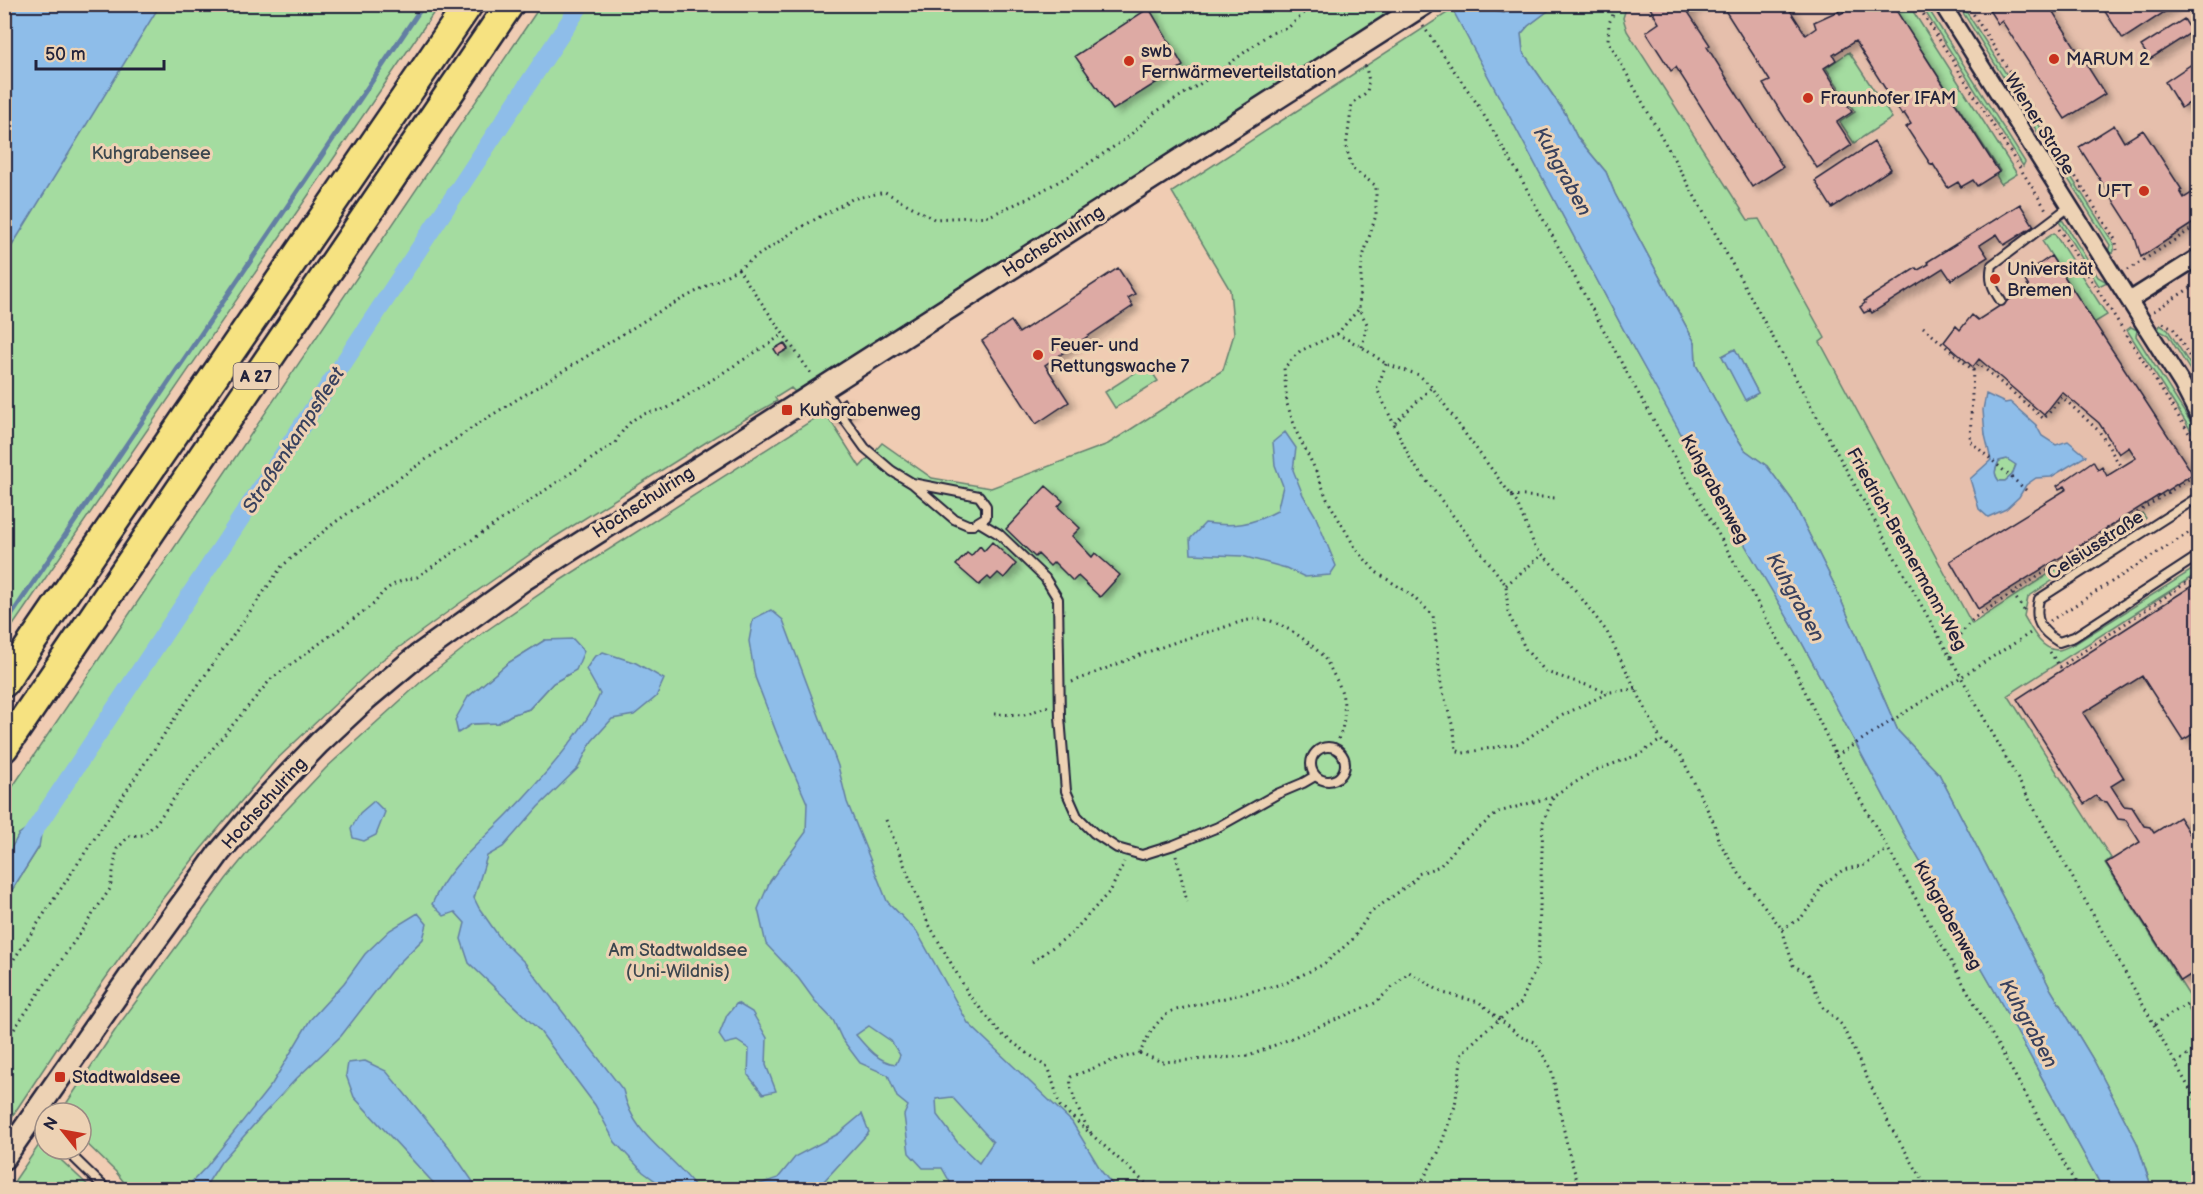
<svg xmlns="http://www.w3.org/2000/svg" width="2203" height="1194" font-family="'Balsamiq Sans',sans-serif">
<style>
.built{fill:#e6bfac}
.green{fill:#a4dca0;stroke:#637f6e;stroke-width:1.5;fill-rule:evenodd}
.water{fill:#8ebde9;stroke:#637fa3;stroke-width:1.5;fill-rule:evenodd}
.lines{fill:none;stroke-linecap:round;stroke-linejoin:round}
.stream{stroke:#637fa3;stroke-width:5}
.canal{stroke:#8ebde9;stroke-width:18}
.building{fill:#ddaaa4;stroke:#22223b;stroke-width:1.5;filter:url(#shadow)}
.lane-casing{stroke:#22223b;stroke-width:12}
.street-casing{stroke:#22223b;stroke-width:20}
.secondary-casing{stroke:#22223b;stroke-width:26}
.highway-casing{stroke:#22223b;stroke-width:32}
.path{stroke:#22223b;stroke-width:3;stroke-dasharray:1.5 4.5;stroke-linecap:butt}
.lane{stroke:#edd2b4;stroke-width:8}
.street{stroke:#edd2b4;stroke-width:15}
.secondary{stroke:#edd2b4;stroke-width:21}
.highway{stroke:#f6e281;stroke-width:27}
.poi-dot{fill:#c8321e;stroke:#edd2b4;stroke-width:2}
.labels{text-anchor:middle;stroke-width:6;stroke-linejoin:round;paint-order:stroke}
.shield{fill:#edd2b4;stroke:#5f575f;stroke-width:1.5}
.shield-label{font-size:16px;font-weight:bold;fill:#22223b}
.poi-label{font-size:18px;fill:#22223b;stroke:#edd2b4;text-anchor:start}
.street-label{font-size:18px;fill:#22223b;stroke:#edd2b4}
.park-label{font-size:18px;fill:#3c474f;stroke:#edd2b4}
.water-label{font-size:20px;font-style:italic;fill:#38415e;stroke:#edd2b4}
</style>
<defs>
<filter id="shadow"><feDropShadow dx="6" dy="4" stdDeviation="3" flood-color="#0004"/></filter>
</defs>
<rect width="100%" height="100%" fill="#f0ccb3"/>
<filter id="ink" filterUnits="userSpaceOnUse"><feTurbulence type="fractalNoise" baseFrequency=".0167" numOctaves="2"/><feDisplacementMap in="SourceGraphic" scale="12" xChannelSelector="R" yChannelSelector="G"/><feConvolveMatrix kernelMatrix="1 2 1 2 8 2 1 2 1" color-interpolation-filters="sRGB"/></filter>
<g filter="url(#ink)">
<path class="built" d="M1627,4L2198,5V479L2142,513L1972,624L1819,342L1825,338L1759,219L1748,220L1627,31L1623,18Z
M2198,573V991L2190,997L2105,863L2110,858L2008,695Z"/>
<path class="green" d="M4,5H439L5,637H4Z
M541,5H1390L1388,11L1379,20L795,392L791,388L775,398L777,401L716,436L555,537L460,603L382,660L275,761L201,849L153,911L74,1023L5,1127V901L39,847L19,834L5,861V798Z
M1556,5H1627L1623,18L1627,31L1748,220L1759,219L1825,338L1820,342L1972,624L2142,513L2146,518L2028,597L2024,616C2031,628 2041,651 2058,650C2063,650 2071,645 2076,643L2198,566V573L2008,695L2111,858L2105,863L2190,997L2188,1008L2198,1026V1189H2152L2137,1143L2094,1061L2051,990L1939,774L1898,731L1834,584L1792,500L1767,466L1745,450L1730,427L1696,365L1695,343L1615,194L1606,172L1577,137L1565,113L1523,52L1521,34L1528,26ZM1735,349L1758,393L1746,400L1722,356Z
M1892,5H1909L2017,174L2001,184L1996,175L2000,171Z
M1921,5H1926L2025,162L2023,166Z
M1961,5H1962L2046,136H2040L1960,8Z
M1453,9L1636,353L1800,639L1902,830L1994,990L2103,1189L130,1190L116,1172L81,1138V1113H60L118,1026L226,879L257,841L326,768L422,681L483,633L550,587L825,412L860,467L882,443L932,478L991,488L1108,444L1223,370L1234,334L1230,290L1172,192ZM545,640L569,674L553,683L529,709L511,715L498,723L472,724L468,697L508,663Z
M1849,52L1892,118L1854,143L1840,122L1855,112L1826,68Z
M2054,150L2114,244V251L2111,255L2108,252L2110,245L2053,155Z
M2058,220L2063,221L2098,277L2107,282L2099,286Z
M2054,233L2107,315L2094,323L2042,241Z
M2160,325L2168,330L2198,377V383L2168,335L2158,330Z
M2131,327L2137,330L2136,336L2193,426L2198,429V434L2192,432L2127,330Z
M1147,365L1158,381L1115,408L1105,392Z
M2007,459L2016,464L2012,475L2005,481H1999C1993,473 1995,470 1999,461Z
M41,1142L45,1145V1149H49L92,1189H9Z"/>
<path class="water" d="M5,4L160,5L5,257L4,5Z
M1450,5H1488L1494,11L1504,13L1517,5H1556L1528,26L1521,34L1523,52L1565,113L1577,137L1606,172L1615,194L1695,343L1696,365L1730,427L1745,450L1767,466L1792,500L1834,584L1898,731L1939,774L2051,990L2094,1061L2137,1143L2152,1189H2103L1994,990L1902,830L1800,639L1700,468L1636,353Z
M1735,349L1758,393L1745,400L1722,356Z
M1986,394L2005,403L2010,402L2036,425L2042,436L2056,445L2068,441L2086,456L2051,477L2036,478L2026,485L2019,497L2006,509L1988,517L1979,509L1970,479L1991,460L1985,435L1983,410ZM2007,459L2016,465L2012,475L2005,481H1999C1993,473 1995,470 1999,461Z
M1285,432L1296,448L1293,470L1303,495L1315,515L1336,566L1330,575L1305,577L1286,568L1242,556L1191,554L1190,539L1205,523C1234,527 1251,525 1277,511L1283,486L1275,465L1273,442Z
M771,610L783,620L838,766L847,802L887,901L917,932L968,1023L1072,1122L1102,1172L1116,1189L992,1190L987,1187L973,1189H954L942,1168H923L909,1153L904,1115L908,1106L897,1097L888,1075L860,1063L842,1039L833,1020L815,1001L799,979L766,944L758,909L770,881L806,832L807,803L777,734L755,677L749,641L753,619ZM869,1026L891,1041L900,1055L896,1064C878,1062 867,1048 856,1035ZM952,1097L993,1142L979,1163L958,1143L937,1115L936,1099Z
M573,639L584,651L576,670L553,683L529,709L511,715L498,723L472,724L458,733L455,720L468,697L508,663L545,640Z
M603,652L636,663L664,679L656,697L634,715L612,719L592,741L578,768L538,807L503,847L487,856L474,898L479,908L500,938L525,963L623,1090C634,1140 672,1152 697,1189H667L643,1172L615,1142L595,1105L539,1030L469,963L461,939L465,923L455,912L444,916L432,904C448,866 481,842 508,814C538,783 584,732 600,694L586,669L594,657Z
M374,801L385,812L376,835L364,841L353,838L351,829L360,813Z
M44,816L39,847L5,901V861L19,834Z
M418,913L427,924L423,939L391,971L341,1036L296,1079L259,1119L221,1162L207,1184L211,1189H185L207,1166L272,1084L310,1020L344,983L365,954L390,930Z
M737,1003L752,1012L767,1038L766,1065L776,1091L763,1094L748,1075L749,1049L737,1041L725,1044L719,1035L727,1015Z
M365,1061L386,1071L449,1147L478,1189H439L354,1097L346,1075L348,1063Z
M862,1114L869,1132L823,1182L795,1189H752L757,1185L778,1178L796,1156L838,1134Z"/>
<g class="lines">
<path class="stream" d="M4,626L424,4"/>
<path class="canal" d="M4,876L581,4"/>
</g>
<path class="building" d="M1655,4H1700L1688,12L1710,45L1707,47L1783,167L1752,187L1676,67L1671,71L1646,32L1659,23L1650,8Z
M1721,4H1786L1806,35L1816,28L1814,22L1838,11L1840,14L1849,9L1846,4H1892L1999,172L1977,186L1973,180L1961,187L1958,182L1948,188L1933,164L1931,165L1906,127L1911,124L1904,113L1902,115L1855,41L1833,55L1836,60L1824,68L1852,112L1837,122L1852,145L1817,168L1763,84L1770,81Z
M1985,4H2048L2105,94L2065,119L2002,21L1998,24Z
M2100,4H2177L2123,39Z
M1149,8L1183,66L1113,110L1075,56Z
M2184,19L2192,32L2150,59L2141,46Z
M2198,60V98L2181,108L2165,82Z
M2114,125L2124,142L2143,130L2182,190L2180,191L2184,198L2198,189V220L2141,257L2133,231L2079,147Z
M1874,142L1891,169L1832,208L1815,181Z
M2020,204L2034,226L2004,245L1997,234L1980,245L1988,257L1951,280L1943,268L1872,313L1870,310L1864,313L1860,307L1865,303L1864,301L1916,268L1918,270L1929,264L1927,262Z
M2051,256L2193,474L1978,609L1950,561L2067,489L2065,486L2059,489L2057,486L2093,461L2098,470L2102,467L2107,476L2136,458L2129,447L2119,454L2099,423L2062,392L2044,415L1979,359L1973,367L1944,342L1956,326L1960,330L1972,315L1978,320L2029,287L2022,276Z
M1118,268L1135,294L1128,298L1133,306L1045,365L1069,402L1036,424L982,341L1011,321L1019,333Z
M784,343L788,349L778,355L774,349Z
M844,398L852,410L833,422L825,410Z
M1046,486L1063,501L1058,507L1080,528L1072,536L1092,557L1095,553L1120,575L1100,597L1078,576L1073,581L1054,562L1050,566L1038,554L1035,557L1006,529Z
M992,542L1016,564L1004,578L998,573L991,580L988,577L979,585L956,565L967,553L971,556L980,546L984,551Z
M2198,582V665L2194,668L2198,676V731L2183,740L2142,676L2083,713L2124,778L2111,786L2124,806L2132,807L2144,826L2150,827L2154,833L2179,817L2198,847V970L2181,981L2106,863L2140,842L2126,820L2118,819L2107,802L2100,801L2096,796L2084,804L2017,699Z"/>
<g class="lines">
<defs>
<path id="lane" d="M2001,301C1992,288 1989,280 1992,265L2069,207
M824,389L834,404
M842,416L865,448L892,471L912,483L954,519L968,525H973L986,517V506L979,496L912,483
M2198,497L2039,599C2034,620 2040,631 2059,642L2074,637L2198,556
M979,522L999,534L1045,578L1058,599L1060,717L1066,791L1077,816L1094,833L1117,848L1142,855L1174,845L1218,827L1277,794L1303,783L1315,776
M1311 764a17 17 0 1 1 34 0a17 17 0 1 1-34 0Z
M33,1118L45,1130
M65,1149L107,1190"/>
<path id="street" d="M1942,4L2182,384L2198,415
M2130,300L2198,257"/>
<path id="secondary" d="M4,1158L140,962L219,853L267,797L319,743L366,699L416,657L523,580L1424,4"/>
<path id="highway" d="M4,683L469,4
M4,748L510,4"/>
</defs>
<use href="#lane" class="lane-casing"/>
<use href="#street" class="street-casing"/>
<use href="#secondary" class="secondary-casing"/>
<use href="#highway" class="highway-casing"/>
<path class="path" d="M1618,4L1609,23L1608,40L2198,1104
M1917,4L2047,211
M1967,4L2116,241L2117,250
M1423,26L1476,102L1518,173L1632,382L1791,662L1836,756L2079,1190
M2059,229L2198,447
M738,269L796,230L852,199L885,192L934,219L989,216L1029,198L1074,173L1127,138L1154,113L1217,73L1269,34L1289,27L1314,4
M2128,270L2198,225
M2154,311L2198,283
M2163,323L2173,328L2198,371
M1923,327L1973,370L1970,441L2027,491
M1337,334L1359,309
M1362,347L1367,324L1359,309L1362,260L1376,215V186L1352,168L1346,147L1352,104L1367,92L1369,81L1365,63
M1386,364L1377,389L1412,462L1506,585L1508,613L1526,650L1546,672L1608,692
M1973,370L1979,364L2044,419L2062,397L2099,431L2121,467
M1395,423L1432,387
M1511,495L1556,498
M1506,585L1542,555
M2013,594L2026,613
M2050,621L2198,527
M2050,652L2060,667L2198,575
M1951,657L1958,637L1974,618L2198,473
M1072,682C1121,663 1168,642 1219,629C1231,625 1246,619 1259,619C1277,618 1314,644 1325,659C1329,665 1332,672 1336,679C1348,700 1347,729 1333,748
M1636,689L1610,692L1555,719L1521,743L1463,753L1456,750L1454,731L1441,685L1433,615L1410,594L1376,572L1356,549L1327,499L1317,473L1297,433L1287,404L1284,368L1300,351L1337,334L1362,347L1386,364L1419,375L1432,387L1466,435L1517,503L1535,547L1566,578L1607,632L1661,740
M994,714L1024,715L1049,706
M1836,756L2032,632
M886,820L927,921L968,993L1000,1033L1049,1069L1060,1106L1153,1190
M1176,855L1187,902
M1782,929L1801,918L1807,910L1813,904L1822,885L1843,870L1865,865L1888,849
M1032,962L1071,934L1111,890L1124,862
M4,974L175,718L282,566L334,523L479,423L660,311L738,269L812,375
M2155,1024L2198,997
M4,1044L110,889L117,849L129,836L144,835L156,823L194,771L271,679L375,603C385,586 398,581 417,577L615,443C629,419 638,413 666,409L784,334
M1140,1053L1162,1062L1249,1056L1375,1003L1409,972L1443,993L1479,1002L1521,1037L1535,1042L1551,1068L1568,1150L1580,1190
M2176,1063L2198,1048
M1091,1133C1083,1121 1068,1091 1071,1077L1114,1060L1140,1053C1147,1037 1156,1020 1172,1011L1286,983L1324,964L1353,939L1370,913L1415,880L1418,874L1440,866L1461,842L1499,812L1551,797L1596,770L1638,755L1661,740L1681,756L1715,825L1718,840L1740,875L1782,929L1793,965L1809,975L1823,1007L1842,1025L1890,1126L1929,1190
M1417,1190L1438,1153L1455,1106L1462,1053L1487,1029L1520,1004L1538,964L1543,822L1554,796"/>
<use href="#lane" class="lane"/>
<use href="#street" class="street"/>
<use href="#secondary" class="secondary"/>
<use href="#highway" class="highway"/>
</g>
</g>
<g class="poi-dot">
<circle cx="2054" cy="59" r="6"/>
<circle cx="1129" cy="61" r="6"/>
<circle cx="1808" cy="98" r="6"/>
<circle cx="2144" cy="191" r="6"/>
<circle cx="1995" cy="279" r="6"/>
<circle cx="1038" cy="355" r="6"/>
<rect x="781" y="404" width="12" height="12" rx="3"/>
<rect x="54" y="1071" width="12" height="12" rx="3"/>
</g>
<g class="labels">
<rect class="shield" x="233.5" y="363" width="45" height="26" rx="4.5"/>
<g class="shield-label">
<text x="256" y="382">A 27</text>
</g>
<g class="poi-label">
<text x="1141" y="57">swb<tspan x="1141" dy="21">Fernwärmeverteilstation</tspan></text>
<text x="2066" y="65">MARUM 2</text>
<text x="1820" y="104">Fraunhofer IFAM</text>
<text x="2132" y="197" text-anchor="end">UFT</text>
<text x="2007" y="275">Universität<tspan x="2007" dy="21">Bremen</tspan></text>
<text x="1050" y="351">Feuer- und<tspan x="1050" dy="21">Rettungswache 7</tspan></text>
<text x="799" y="416">Kuhgrabenweg</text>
<text x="72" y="1083">Stadtwaldsee</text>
</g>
<g class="street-label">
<text transform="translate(2040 124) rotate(58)" y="6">Wiener Straße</text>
<text transform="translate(1053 241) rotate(-33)" y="6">Hochschulring</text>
<text transform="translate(1715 489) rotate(61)" y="6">Kuhgrabenweg</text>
<text transform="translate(643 502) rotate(-33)" y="6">Hochschulring</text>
<text transform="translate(2095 545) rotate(-33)" y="6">Celsiusstraße</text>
<text transform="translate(1907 549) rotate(61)" y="6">Friedrich-Bremermann-Weg</text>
<text transform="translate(264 803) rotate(-48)" y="6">Hochschulring</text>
<text transform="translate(1948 915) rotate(61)" y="6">Kuhgrabenweg</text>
</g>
<g class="park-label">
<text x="151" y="159">Kuhgrabensee</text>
<text x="678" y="956">Am Stadtwaldsee<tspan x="678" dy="21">(Uni-Wildnis)</tspan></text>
</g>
<g class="water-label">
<text transform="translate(1563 171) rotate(61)" y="7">Kuhgraben</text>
<text transform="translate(293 440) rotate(-57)" y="7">Straßenkampsfleet</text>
<text transform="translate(1796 597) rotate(61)" y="7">Kuhgraben</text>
<text transform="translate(2029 1023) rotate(61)" y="7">Kuhgraben</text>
</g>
</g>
<rect width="2203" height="1194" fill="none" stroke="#edd2b4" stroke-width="24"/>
<rect x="12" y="12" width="2179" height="1170" fill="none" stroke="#22223b" stroke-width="2" filter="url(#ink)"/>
<g transform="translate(63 1131) rotate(301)"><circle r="28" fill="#edd2b4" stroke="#9c8c84" stroke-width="1.5"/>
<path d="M0-4.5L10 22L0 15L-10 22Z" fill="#c8321e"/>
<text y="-9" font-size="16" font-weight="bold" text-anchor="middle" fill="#22223b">N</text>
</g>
<path d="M36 60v9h128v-9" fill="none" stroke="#22223b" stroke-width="3"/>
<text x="45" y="60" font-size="18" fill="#22223b" stroke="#edd2b4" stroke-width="4.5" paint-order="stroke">50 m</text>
</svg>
